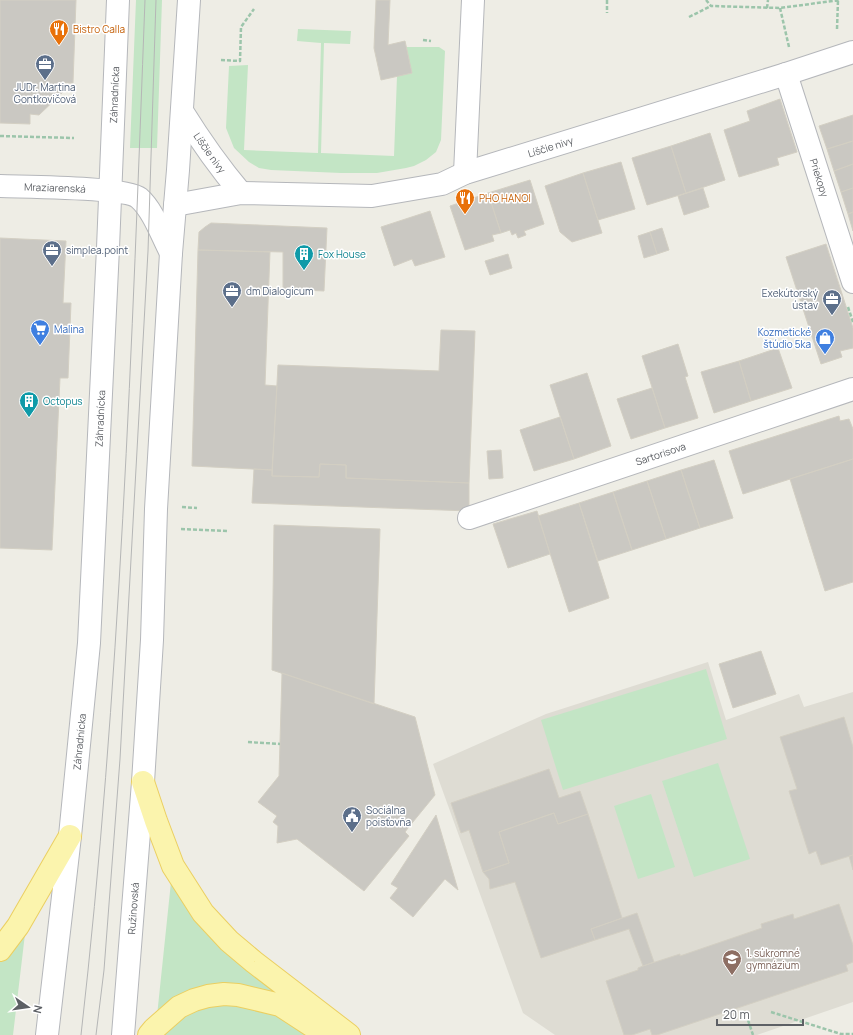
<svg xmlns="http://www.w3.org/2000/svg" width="853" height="1035" font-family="Manrope,sans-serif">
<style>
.education{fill:#dedcd3}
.green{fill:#c3e5c5}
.building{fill:#cac8c2;stroke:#d3cfc3}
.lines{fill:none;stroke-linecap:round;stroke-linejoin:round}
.minor-casing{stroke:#b5b7bb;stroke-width:24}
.major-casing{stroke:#ebcf61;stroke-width:24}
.path{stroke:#9cc5ab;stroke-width:2.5;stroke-dasharray:4 2;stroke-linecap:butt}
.minor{stroke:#fff;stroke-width:22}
.major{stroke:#fbf4ad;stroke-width:22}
.tram{stroke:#b5b6b6;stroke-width:1}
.labels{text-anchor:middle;stroke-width:3;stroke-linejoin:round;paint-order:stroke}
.food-label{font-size:10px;fill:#c56008;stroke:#fff;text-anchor:start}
.service-label{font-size:10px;fill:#4e5e75;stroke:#fff;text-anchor:start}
.street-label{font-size:10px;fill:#5d6065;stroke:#fff}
.culture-label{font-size:10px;fill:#0d838f;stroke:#fff;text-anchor:start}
.shop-label{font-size:10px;fill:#366cbe;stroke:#fff;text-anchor:start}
.education-label{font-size:10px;fill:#785e54;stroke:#fff;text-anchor:start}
</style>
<rect width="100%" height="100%" fill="#eeede5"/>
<path class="education" d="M708,662L726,720L799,694L804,707L853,692V1002L757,1035H555L523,1013L433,764L546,714Z"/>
<path class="green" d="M136,0H162L157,148H130Z
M298,29L351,31L350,44L324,43L321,153L394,156L397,76L412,73L406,47H439L445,51L441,140L436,152L426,160L414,166L406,168L377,173H341L271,170L259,168L249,162L234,148L226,128L229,66L248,65L244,150L318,153L321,43L297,41Z
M706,669L727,739L563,790L541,720Z
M718,763L750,859L694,877L662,781Z
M651,794L675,867L638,879L614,806Z
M171,882L336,1035H155Z
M25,934L13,1035H0V960Z"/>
<path class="building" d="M0,0H76L73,83H63V92L39,115L30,114V124L0,123Z
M376,0H390L388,45L405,41L412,73L381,80L374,48Z
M780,99L797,152L777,158L779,165L739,177L724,130L750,121L747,111Z
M853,115V141L827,149L819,126Z
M710,133L725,180L686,193L671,146Z
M853,141V164L834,171L827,149Z
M671,146L686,193L647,205L632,158Z
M621,162L635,209L598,220L583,173Z
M853,164V188L841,192L834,171Z
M583,173L602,233L572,242L560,232L545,186Z
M530,180L544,224L524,231L526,235L518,238L516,233L512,235L510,230L501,233L488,193Z
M703,188L709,207L684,215L678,196Z
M853,188V212L848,214L841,192Z
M488,193L501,233L492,235L494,241L465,250L450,206Z
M430,211L445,257L415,266L412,259L394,266L381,227Z
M853,212V231L848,214Z
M211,223L327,228L324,291L283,289V252L198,250L199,232L205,227Z
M662,228L669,250L657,254L650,232Z
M650,232L657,254L644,258L638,236Z
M0,238L66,241L63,303H71L68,378H60L52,550L0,548Z
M826,244L853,328V348L840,351L842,357L821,364L786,257Z
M198,250L270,252L265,385L277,386L272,470L192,466Z
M508,254L512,268L490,275L485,261Z
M441,330L475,331L469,483L346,478V465L320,464L319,477L272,476L278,365L439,371Z
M678,344L688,376L685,377L698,418L665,428L642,356Z
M778,348L792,388L751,401L739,361Z
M739,361L751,401L714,413L701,372Z
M587,373L611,446L574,459L550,385Z
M652,388L665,428L631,439L617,399Z
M839,416L840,421L849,419L853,429V459L743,494L729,451Z
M560,417L574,459L534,471L520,430Z
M501,450L503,478L489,479L487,451Z
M853,459V582L825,591L790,479Z
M714,460L733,518L700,528L681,470Z
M320,464L346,465V478L469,483V511L252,503L254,469L272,470V476L319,477Z
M681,470L700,528L666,539L647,481Z
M647,481L666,539L632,550L613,492Z
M613,492L632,550L598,561L579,503Z
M579,503L609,598L569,612L538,516Z
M537,511L550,554L508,568L493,524Z
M274,525L380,529L374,704L272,670Z
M761,651L776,694L733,708L719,664Z
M282,673L415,717L435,795L408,828L405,832L409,836L364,891L297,839L277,843L278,826L273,822L277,816L258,802L279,776Z
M844,717L853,747V855L821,865L816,851L809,854L789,791L797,789L780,737Z
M549,769L559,798L580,791L588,814L558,824L554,813L499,832L509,863L483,872L469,830L461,833L451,803Z
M554,813L558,824L588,814L622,918L591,929L595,940L541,958L515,882L490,889L489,879L483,872L509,863L499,832Z
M436,815L458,890L445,879L413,917L390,898L398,888L391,884Z
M853,855V870L849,856Z
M839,904L853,945V962L846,965L848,971L657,1035H652L650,1029L632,1035H624L606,981L638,970V968L643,966L680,954V956L762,928L761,924L793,914L794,919Z
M637,913L654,962L643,966L629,929L595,940L591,929Z"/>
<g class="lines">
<defs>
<g id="minor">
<path id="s1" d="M786,74L853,282"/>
<path id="s2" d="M182,111C200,140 219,167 241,193"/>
<path d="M465,173L473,0"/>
<path id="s3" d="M0,186C22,187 126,187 139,198C153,210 162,236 171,253"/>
<path id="s4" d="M175,205L241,193L372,196L442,184L465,173L786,74L853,52"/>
<path id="s5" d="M469,518L853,389"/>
<path id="s6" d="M47,1035L70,836L89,643L108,248L118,0"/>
<path id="s7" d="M123,1035L143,782L152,640L156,509L171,253L178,170L189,0"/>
</g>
<path id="major" d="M143,782L156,821L173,866L203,913L229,941L254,962L349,1035
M0,950L18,926L70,836
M149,1035L154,1029L179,1007L194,1000L208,996L224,994L238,995L280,1005L326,1035"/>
</defs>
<use href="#minor" class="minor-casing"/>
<use href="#major" class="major-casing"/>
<path class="path" d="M607,0V13
M706,0L711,6L780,8L840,0
M767,8L768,0
M780,8L789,47
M689,17L711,6
M837,29L838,0
M423,40L431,41
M221,60L240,61L241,27L254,9
M0,136L74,138
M848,307L853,322
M182,507L197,508
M181,529L229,531
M248,742L280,744
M771,1012L841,1034H853
M748,1020L753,1035"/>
<use href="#minor" class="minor"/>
<use href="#major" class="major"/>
<path class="tram" d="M81,1035C120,692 132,345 145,0
M96,1035L104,970L120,759L148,251L156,0"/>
</g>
<defs>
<symbol id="restaurant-pin" viewBox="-11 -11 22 30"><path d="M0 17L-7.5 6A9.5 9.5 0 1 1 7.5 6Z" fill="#e8710a" stroke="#fff"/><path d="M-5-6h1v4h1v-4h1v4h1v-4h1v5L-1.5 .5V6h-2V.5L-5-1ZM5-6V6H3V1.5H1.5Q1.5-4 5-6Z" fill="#fff"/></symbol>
<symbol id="office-pin" viewBox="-11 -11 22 30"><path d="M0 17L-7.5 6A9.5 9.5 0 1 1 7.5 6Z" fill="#5c6f8a" stroke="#fff"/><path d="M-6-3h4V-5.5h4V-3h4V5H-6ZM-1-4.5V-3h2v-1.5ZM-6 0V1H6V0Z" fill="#fff"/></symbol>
<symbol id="building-pin" viewBox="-11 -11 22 30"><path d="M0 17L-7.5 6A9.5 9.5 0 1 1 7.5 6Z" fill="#0f9aa8" stroke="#fff"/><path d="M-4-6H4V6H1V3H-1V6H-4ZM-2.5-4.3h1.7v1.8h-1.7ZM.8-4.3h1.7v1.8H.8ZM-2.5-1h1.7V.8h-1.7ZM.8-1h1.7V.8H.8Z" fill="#fff"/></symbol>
<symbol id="supermarket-pin" viewBox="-11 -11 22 30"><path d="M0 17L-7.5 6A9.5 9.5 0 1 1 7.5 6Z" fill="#3f7fe0" stroke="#fff"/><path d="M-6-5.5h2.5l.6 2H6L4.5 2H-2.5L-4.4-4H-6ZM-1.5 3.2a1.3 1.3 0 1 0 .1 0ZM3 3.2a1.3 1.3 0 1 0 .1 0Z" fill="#fff"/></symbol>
<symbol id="shop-pin" viewBox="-11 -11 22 30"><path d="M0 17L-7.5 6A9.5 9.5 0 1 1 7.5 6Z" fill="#3f7fe0" stroke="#fff"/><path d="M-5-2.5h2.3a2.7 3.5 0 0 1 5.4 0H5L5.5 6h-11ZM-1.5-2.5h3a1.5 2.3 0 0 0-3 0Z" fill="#fff"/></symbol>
<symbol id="civic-pin" viewBox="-11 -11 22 30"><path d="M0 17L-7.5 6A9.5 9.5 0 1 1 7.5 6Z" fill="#5c6f8a" stroke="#fff"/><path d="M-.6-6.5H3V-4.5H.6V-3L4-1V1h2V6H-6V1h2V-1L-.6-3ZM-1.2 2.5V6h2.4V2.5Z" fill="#fff"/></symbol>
<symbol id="school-pin" viewBox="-11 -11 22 30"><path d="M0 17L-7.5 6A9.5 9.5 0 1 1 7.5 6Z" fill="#8d6e63" stroke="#fff"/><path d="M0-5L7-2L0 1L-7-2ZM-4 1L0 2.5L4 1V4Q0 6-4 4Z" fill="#fff"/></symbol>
</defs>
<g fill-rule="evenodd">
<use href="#restaurant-pin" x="48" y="18" width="22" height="30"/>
<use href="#office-pin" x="34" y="53" width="22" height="30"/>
<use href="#restaurant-pin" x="454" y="187" width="22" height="30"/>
<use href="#office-pin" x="41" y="239" width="22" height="30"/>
<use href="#building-pin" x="293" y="243" width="22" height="30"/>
<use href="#office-pin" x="221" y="280" width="22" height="30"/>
<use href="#office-pin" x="821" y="288" width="22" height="30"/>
<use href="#supermarket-pin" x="29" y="318" width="22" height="30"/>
<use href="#shop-pin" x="814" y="327" width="22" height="30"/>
<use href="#building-pin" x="18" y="390" width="22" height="30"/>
<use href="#civic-pin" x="341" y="805" width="22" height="30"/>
<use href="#school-pin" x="721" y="948" width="22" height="30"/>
</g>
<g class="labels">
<g class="food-label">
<text x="73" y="33">Bistro Calla</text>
<text x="479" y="202">PHO HANOI</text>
</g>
<g class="service-label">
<text x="45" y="91" text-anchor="middle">JUDr. Martina<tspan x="45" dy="12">Gontkovičová</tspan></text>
<text x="66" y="254">simplea.point</text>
<text x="246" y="295">dm Dialogicum</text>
<text x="818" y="297" text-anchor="end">Exekútorský<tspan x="818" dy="12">ústav</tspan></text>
<text x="366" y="814">Sociálna<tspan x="366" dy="12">poisťovňa</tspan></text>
</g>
<g class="street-label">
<text dy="4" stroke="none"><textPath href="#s6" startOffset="943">Záhradnícka</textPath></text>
<text dy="4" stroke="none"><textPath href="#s4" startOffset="384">Líščie nivy</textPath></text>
<text dy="4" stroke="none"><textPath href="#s2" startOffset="50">Líščie nivy</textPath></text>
<text dy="4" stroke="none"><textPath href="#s1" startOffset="109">Priekopy</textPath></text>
<text dy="4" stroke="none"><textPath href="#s3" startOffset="55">Mraziarenská</textPath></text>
<text dy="4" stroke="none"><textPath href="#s6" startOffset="619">Záhradnícka</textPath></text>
<text dy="4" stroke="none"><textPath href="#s5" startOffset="202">Sartorisova</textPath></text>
<text dy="4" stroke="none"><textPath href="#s6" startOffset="295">Záhradnícka</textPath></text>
<text dy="4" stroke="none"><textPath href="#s7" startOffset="127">Ružinovská</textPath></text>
</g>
<g class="culture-label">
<text x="318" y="258">Fox House</text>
<text x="43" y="405">Octopus</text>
</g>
<g class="shop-label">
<text x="54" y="333">Malina</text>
<text x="811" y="336" text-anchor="end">Kozmetické<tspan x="811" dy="12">štúdio 5ka</tspan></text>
</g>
<g class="education-label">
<text x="746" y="957">1. súkromné<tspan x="746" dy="12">gymnázium</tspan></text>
</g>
</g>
<g transform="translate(28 1007) rotate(103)" stroke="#ffffff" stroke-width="3" paint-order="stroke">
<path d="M0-3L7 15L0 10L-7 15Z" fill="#5d6065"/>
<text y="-6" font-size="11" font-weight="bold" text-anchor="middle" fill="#5d6065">N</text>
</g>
<path d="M717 1019v6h86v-6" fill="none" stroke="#5d6065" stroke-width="2"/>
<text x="723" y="1019" font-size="12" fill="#5d6065" stroke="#ffffff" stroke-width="3" paint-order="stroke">20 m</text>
</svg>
